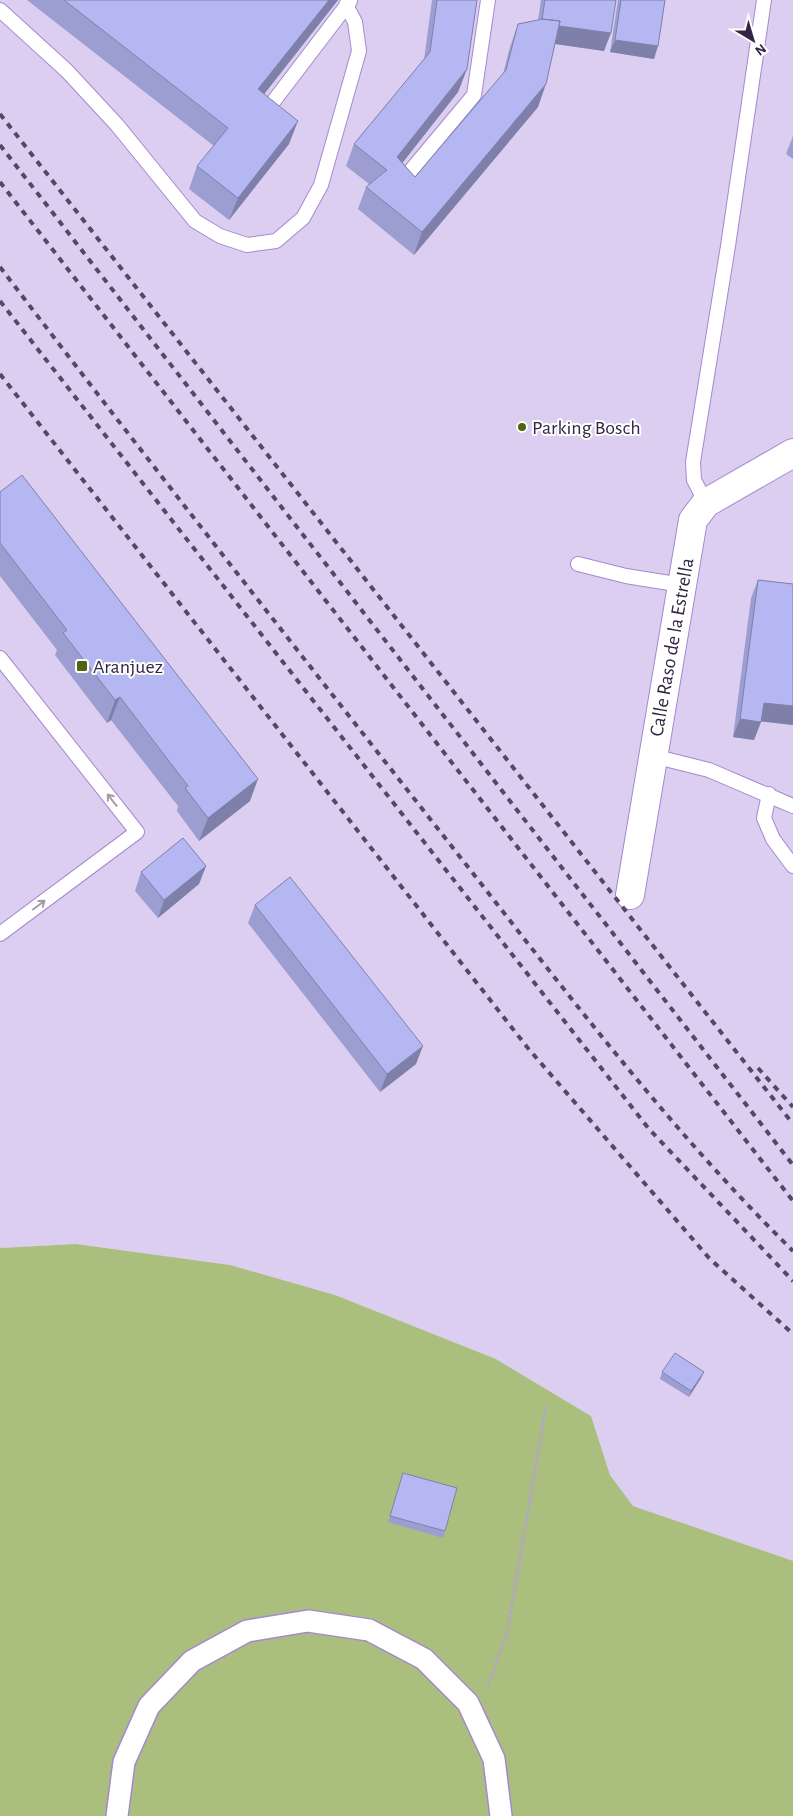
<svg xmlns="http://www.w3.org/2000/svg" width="793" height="1816" font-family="'Alegreya Sans',sans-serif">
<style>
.built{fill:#dbcef0}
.park{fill:#aabe7e}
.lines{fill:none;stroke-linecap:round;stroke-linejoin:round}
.service-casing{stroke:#a688d0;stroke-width:16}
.pedestrian-casing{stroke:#a688d0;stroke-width:24}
.minor-casing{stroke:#a688d0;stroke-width:30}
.path{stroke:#b2a6c5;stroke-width:3;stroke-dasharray:5 2.5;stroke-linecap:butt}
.service{stroke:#fff;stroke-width:14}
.pedestrian{stroke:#fff;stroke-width:21}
.minor{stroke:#fff;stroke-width:28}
.rail{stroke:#554866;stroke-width:4;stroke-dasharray:6 6;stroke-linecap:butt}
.wall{fill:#9c9dd1}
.shaded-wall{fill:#7f80aa}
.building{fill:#b5b7f3;stroke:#7f80aa}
.oneway{stroke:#a39dab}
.poi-dot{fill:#516511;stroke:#fff;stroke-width:2}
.labels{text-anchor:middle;stroke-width:4;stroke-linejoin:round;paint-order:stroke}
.poi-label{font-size:20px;fill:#332644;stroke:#fff;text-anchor:start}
.street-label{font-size:20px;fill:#332644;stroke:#fff}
</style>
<rect width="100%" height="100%" fill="#eadefd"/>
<path class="built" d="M0,0H793V1561L633,1506L610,1475L591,1416L496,1359L335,1295L230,1265L76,1244L0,1248Z"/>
<path class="park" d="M76,1244L230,1265L335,1295L496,1359L591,1416L610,1475L633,1506L793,1561V1816H0V1248Z"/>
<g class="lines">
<defs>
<path id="service" d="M0,10L67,71L117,125L195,221L220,236L247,245L276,241L303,218L321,185L359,51L355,22L346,5
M270,106L350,1
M408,174L474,95L488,0
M706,503L694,480L693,462L728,246L764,0
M578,564L626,576L682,585
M0,658L137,832L0,934
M653,756L709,770L793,806
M769,794L764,818L773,839L793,866"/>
<path id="pedestrian" d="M117,1816L124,1762L149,1706L192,1661L247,1631L308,1621L369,1630L424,1659L468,1703L494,1759L501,1816"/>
<path id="minor" d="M630,895L693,520L706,503L793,453"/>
</defs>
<use href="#service" class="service-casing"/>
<use href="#pedestrian" class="pedestrian-casing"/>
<use href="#minor" class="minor-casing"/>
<path class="path" d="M488,1686L507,1633L546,1406"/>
<use href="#service" class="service"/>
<use href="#pedestrian" class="pedestrian"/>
<use href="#minor" class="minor"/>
<path class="rail" d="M0,114L793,1124
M0,145L793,1165
M0,182L793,1201
M0,267C149,462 301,655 453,848C562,986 667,1127 793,1251
M0,301L649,1129L793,1281
M0,374L527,1047L709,1258L793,1334
M758,1068L793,1107"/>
</g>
<path class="wall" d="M27,0H338L264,94L289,144L229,220L189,189L197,166L214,146Z
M432,0H477L467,69L458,92L402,163L415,177L503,74L510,47L518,24L538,20L541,0H616L604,51L555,44L538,107L414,255L358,209L366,187L369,184L346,166L354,144L424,60Z
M618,0H665L654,59L610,52Z
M793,136V159L786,154Z
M0,492L250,801L199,841L177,811L178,806L111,720L107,723L55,655L57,650L0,576Z
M758,580L793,584V725L761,721L754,740L733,737L751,598Z
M206,866L199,884L158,918L135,891L141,872Z
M255,905L416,1064L380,1092L248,923Z
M662,1372H704L701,1378L689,1397L660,1379Z
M403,1473L445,1531L443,1538L388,1522Z"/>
<path class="shaded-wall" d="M329,0H338L250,112L258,89Z
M542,23L611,33L604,51L535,41Z
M615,40L658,46L654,59L610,52Z
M467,69L458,92L389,180L397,157Z
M546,84L538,107L414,255L422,232Z
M298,121L289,144L229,220L238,198Z
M120,697L111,720L107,723L115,700Z
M764,703L793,706V725L757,721Z
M740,719L761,722L754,740L733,737Z
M258,779L250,801L199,841L208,818Z
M206,866L199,884L158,918L164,900Z
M423,1046L416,1064L380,1092L387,1074Z
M704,1372L701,1378L689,1397L691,1391Z"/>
<path class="building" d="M64,0H329L258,89L298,121L238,198L197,166L228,128Z
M437,0H477L467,69L397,157L415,177L506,70L518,24L543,19L560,21L546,84L422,232L366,187L387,170L354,144L430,52Z
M545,0H616L611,33L559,26L560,21L542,19Z
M621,0H665L658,46L615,40Z
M22,475L258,779L208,818L185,788L188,786L120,697L115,700L87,664L63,633L67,630L0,543V492Z
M758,580L793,584V706L764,703L761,722L740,719Z
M183,838L206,866L164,900L141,872Z
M290,877L423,1046L387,1074L255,905Z
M675,1353L704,1372L691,1391L662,1372Z
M403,1473L457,1488L445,1531L390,1516Z"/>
<defs><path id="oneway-shaft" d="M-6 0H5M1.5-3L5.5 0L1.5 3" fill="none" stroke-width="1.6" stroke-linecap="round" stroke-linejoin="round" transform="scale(1.25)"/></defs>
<g class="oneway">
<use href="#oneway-shaft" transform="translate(112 800) rotate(-128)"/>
<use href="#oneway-shaft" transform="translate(39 905) rotate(-37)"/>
</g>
<g class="poi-dot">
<circle cx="522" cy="427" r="5"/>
<rect x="76" y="660" width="12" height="12" rx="2.5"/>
</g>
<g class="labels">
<g class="poi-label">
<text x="532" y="434">Parking Bosch</text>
<text x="93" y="673">Aranjuez</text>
</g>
<g class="street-label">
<text transform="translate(671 647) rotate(-80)" y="7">Calle Raso de la Estrella</text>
</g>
</g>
<g transform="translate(753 40) rotate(142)" stroke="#ffffff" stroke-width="4" paint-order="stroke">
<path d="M0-4L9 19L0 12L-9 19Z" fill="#332644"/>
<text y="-8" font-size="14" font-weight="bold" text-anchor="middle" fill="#332644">N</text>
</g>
</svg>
